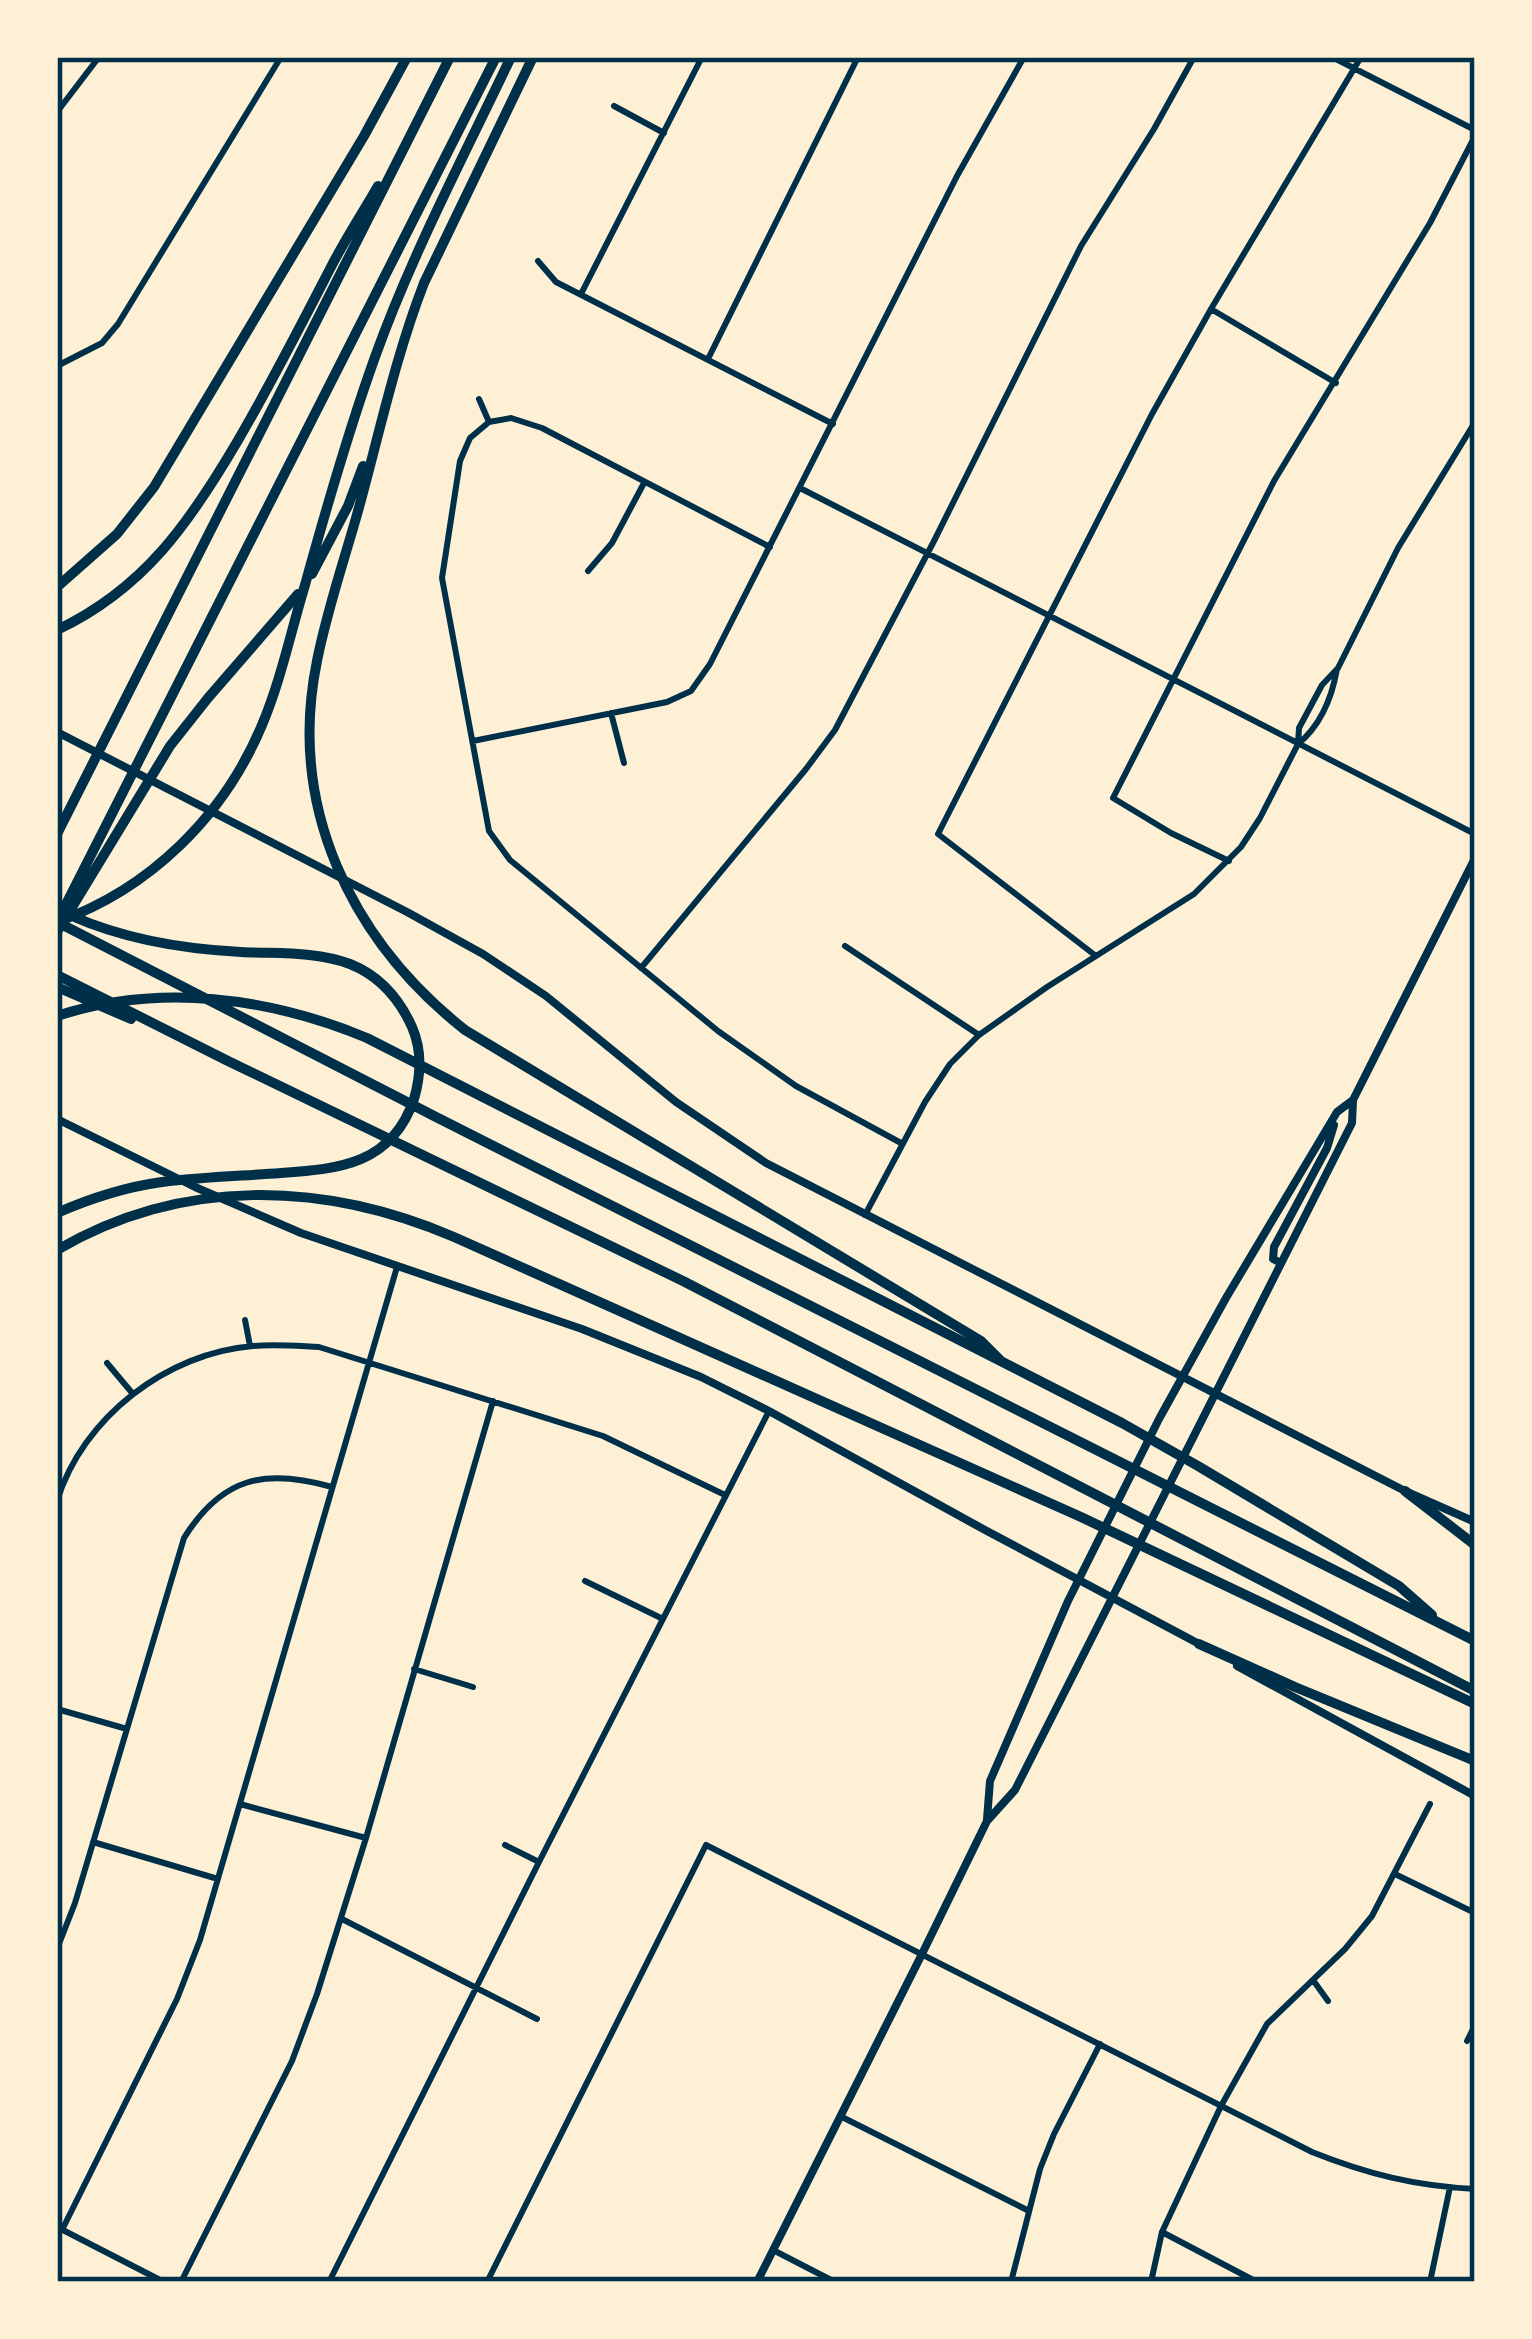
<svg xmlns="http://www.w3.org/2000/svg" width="1532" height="2339" font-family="'IBM Plex Sans',sans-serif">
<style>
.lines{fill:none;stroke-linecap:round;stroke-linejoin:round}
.minor{stroke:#003049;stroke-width:6}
.secondary{stroke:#003049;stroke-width:8}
.motorway{stroke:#003049;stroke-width:10}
.neatline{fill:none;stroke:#003049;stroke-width:4.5}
</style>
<rect width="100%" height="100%" fill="#fdf0d5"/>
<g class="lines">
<path class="minor" d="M1332,57L1475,130
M614,106L664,133
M57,112L99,57
M538,261L556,282L833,424
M581,294L702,57
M1211,309L1336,383
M708,359L858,57
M57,366L102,343L118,324L281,57
M479,399L489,422
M800,488L1475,834
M770,547L542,428L511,418L489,422L470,438L460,461L442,578L489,831L510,860L718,1031L796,1086L901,1143
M588,571L612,543L644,483
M611,713L624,763
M473,741L667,702L691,691L710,664L957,176L1024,57
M1298,744C1320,726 1332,697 1337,669
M1229,861L1171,833L1113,798L1274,481L1430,223L1475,136
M845,946L979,1035
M1096,956L938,834L1152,414L1211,309L1361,57
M641,968L806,769L835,730L934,541L1081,246L1154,129L1194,57
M865,1215L925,1102L950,1064L979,1035L1047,987L1194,894L1241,847L1260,818L1298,744L1299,728L1322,685L1338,668L1398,548L1475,422
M245,1320L250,1346
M107,1363L133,1394
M57,1501C83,1417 167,1353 253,1346C275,1344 297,1346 319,1347L603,1436L725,1495
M585,1581L663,1619
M414,1669L473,1687
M57,1709L127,1729
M240,1804L366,1838
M93,1842L218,1879
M505,1845L539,1862
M1397,1875L1475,1913
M342,1919L537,2019
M57,1949L75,1903L184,1538C222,1477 265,1468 332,1487
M1313,1980L1328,2001
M1467,2041L1475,2025
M840,2116L1029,2211
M57,2227L164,2282
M62,2230L177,1999L200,1940L397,1267
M1162,2232L1257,2282
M773,2250L835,2282
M181,2282L292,2061L317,1994L366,1838L493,1401
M329,2282L539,1862L769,1411
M487,2282L706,1845L1312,2152C1367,2174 1415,2186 1475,2189
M1011,2282L1040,2169L1054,2134L1100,2044
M1151,2282L1162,2232L1221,2106L1267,2024L1345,1949L1372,1916L1430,1804
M1430,2282L1450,2187"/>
<path class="secondary" d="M57,732L407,912L483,954L546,996L676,1102L766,1163L1405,1491L1475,1522
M57,1119L195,1187L301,1233L582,1329L701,1377L769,1411L985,1530L1203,1646
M1281,1263L1273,1259L1274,1247L1327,1148L1334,1125
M1237,1666L1475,1796
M987,1819L990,1781L1068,1601L1159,1419L1226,1298L1337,1112L1353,1100
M757,2282L922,1954L987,1821L1015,1790L1352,1123L1353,1100L1475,858"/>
<path class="motorway" d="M533,57L424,283C395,358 379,435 358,511C344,561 327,610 317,661C287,807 351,940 465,1030L981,1341L1000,1360
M312,574L348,506L363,466
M57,587L117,534L154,487L364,136L407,57
M57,630C144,589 190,522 237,442C271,384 301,325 332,265C346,238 363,212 378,186
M57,834L450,57
M57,922L438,1118L1475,1641
M57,922C150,889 224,816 262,725C281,680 291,631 305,585C326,509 348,432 375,357C412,254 464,156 511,57
M57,922L496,57
M57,932L170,746L208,698L298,594
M57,975L228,1061L683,1281L1475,1691
M57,987L131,1019
M57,1016C159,983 269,997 367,1038L1122,1423L1198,1466L1399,1586L1432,1615
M57,1213C91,1198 126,1187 162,1182C202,1177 241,1176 281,1173C340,1169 392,1164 414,1099C421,1075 422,1050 412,1027C399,998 380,976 350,964C316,951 276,954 241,952C183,949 126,940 72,916
M57,1250C182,1177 323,1181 454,1237L1081,1517L1475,1704
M1405,1491L1475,1545
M1199,1644L1295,1687L1475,1761"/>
</g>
<rect width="1532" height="2339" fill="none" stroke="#fdf0d5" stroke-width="120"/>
<rect x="60" y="60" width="1412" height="2219" class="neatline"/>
</svg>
